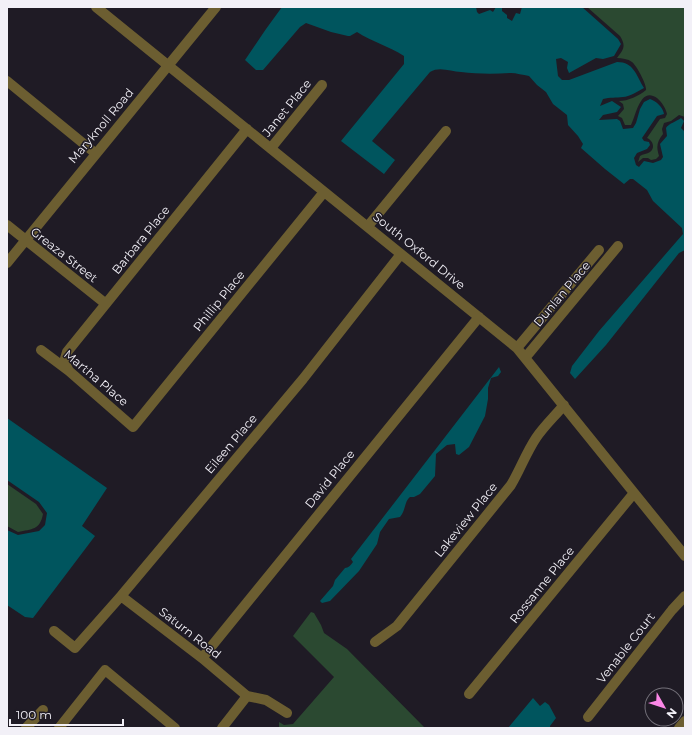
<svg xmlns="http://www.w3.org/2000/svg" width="692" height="735" font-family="Montserrat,sans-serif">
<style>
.green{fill:#2b4931}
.water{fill:#00555e}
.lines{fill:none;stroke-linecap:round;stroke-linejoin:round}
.minor{stroke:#6c5e31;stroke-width:10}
.labels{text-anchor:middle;stroke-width:3;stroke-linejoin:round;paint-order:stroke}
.street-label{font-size:12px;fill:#f2f0f7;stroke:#1f1b25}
</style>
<rect width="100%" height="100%" fill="#1f1b25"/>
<path class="green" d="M587,7H685V117L679,115L671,121L664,123L662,129L663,134C657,142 656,146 659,156L656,159L651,160L648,158H643L638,162L640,156C643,154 647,154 650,152C656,147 652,140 647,138L660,119L665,118L667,114C666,109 662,102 657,98C640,86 636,116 631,125H625L622,118L618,116L624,109L623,104L619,101C628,101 639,96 646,90C647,85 637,66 632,62C628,59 622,58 617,58C624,49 626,46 620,36Z
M7,484L36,504L43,514C40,530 32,529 18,532L7,526Z
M311,612L314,613L321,625L324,633L347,649L425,728H279V722L284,725L293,724L334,677L293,636Z"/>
<path class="water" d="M282,7H476L477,12L479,14L490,10L493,12L496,7H502V11L507,15V18L512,21L516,13L520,14L522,7H582L618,39L621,44L614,56L603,59L596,58L569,73L567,68L568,62L561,58L556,59L558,76L562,80H569L617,62C634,62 636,75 644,88C638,91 629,97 623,97C616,98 610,97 603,99L600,106L612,101L621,107L617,112L603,115L599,120L617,119L620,121L623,129L633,128L636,123L640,109L644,102L650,99C656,101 663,107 664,114L657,116L642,138L644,141L649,142L650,145L647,149L637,153L634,158L636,165L639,167L644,161L653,163L661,160L663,157L660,144L667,136L666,128C668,124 677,121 681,118L684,121L681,128L685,132V250L679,253L606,345L575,379L570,373L572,366L599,331L683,234L682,228L653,201L647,190L633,179H630L624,184L605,169L581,148L583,144L578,136L568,125L567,115L553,104L546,92L537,85L529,76C523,75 516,73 511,73C494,74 477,74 461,72C451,72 440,66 430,72L372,141L395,160L384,174L341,141L404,64V56C389,46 372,42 357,32L350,36H348L331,32L306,23L300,27L263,70H256L245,60L266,29Z
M499,367L501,372L498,376L491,378L488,388V399L485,416L469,447L459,455L456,454L455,444L447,445L436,454L435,476L420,494L414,497H410C404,502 406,510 400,517L389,519L380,532L377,544L359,571L330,601L322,603L320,601L333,586L335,580L345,568C348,568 351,565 353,562L351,559Z
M7,418L107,488L82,526L95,536L33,618L25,617L7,605V530L18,535L39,531L45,525L47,513L39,502L7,480Z
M533,698L540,706L545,702L549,705L556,718L550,726V728H508Z"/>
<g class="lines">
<path class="minor" d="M96,7L517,348L685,556
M7,81L95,153
M271,148L322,85
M7,225L106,304
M368,226L446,131
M7,263L216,7
M517,348L599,250
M41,350L69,371L133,427L324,192
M525,358L618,246
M69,371L64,362L67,352L247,129
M121,596L202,658L247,696
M54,631L75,648L121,596L303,379L401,254
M375,642L397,626L511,485C520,470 526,453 536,438C544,426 555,416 564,405
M202,658L479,317
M469,694L634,493
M247,696L266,700L287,713
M588,717L672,610L685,596
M26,728L43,710
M59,728L105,670L175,728
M222,728L247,696
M679,728L685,721"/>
</g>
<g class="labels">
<g class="street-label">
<text transform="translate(287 108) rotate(-51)" y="4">Janet Place</text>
<text transform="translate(101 126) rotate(-50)" y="4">Maryknoll Road</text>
<text transform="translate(141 240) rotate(-51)" y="4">Barbara Place</text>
<text transform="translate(419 251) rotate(39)" y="4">South Oxford Drive</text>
<text transform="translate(64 255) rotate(38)" y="4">Greaza Street</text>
<text transform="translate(562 294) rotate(-50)" y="4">Dunlan Place</text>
<text transform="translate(219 301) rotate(-51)" y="4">Phillip Place</text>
<text transform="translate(96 378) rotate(40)" y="4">Martha Place</text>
<text transform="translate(231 444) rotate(-50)" y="4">Eileen Place</text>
<text transform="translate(330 479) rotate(-51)" y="4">David Place</text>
<text transform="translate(466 520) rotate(-51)" y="4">Lakeview Place</text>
<text transform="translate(542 585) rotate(-51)" y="4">Rossanne Place</text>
<text transform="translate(190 633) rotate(38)" y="4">Saturn Road</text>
<text transform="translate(626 648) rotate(-52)" y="4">Venable Court</text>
</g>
</g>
<rect width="692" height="735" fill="none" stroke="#f2f0f7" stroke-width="16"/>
<g transform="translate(664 707) rotate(129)"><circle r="19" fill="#1f1b25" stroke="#737079"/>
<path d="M0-3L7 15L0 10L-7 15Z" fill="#fb87e6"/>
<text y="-6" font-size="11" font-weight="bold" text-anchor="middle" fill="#f2f0f7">N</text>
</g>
<path d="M10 719v6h113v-6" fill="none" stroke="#f2f0f7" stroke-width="2"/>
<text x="16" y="719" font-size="12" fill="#f2f0f7" stroke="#1f1b25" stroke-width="3" paint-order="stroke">100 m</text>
</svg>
